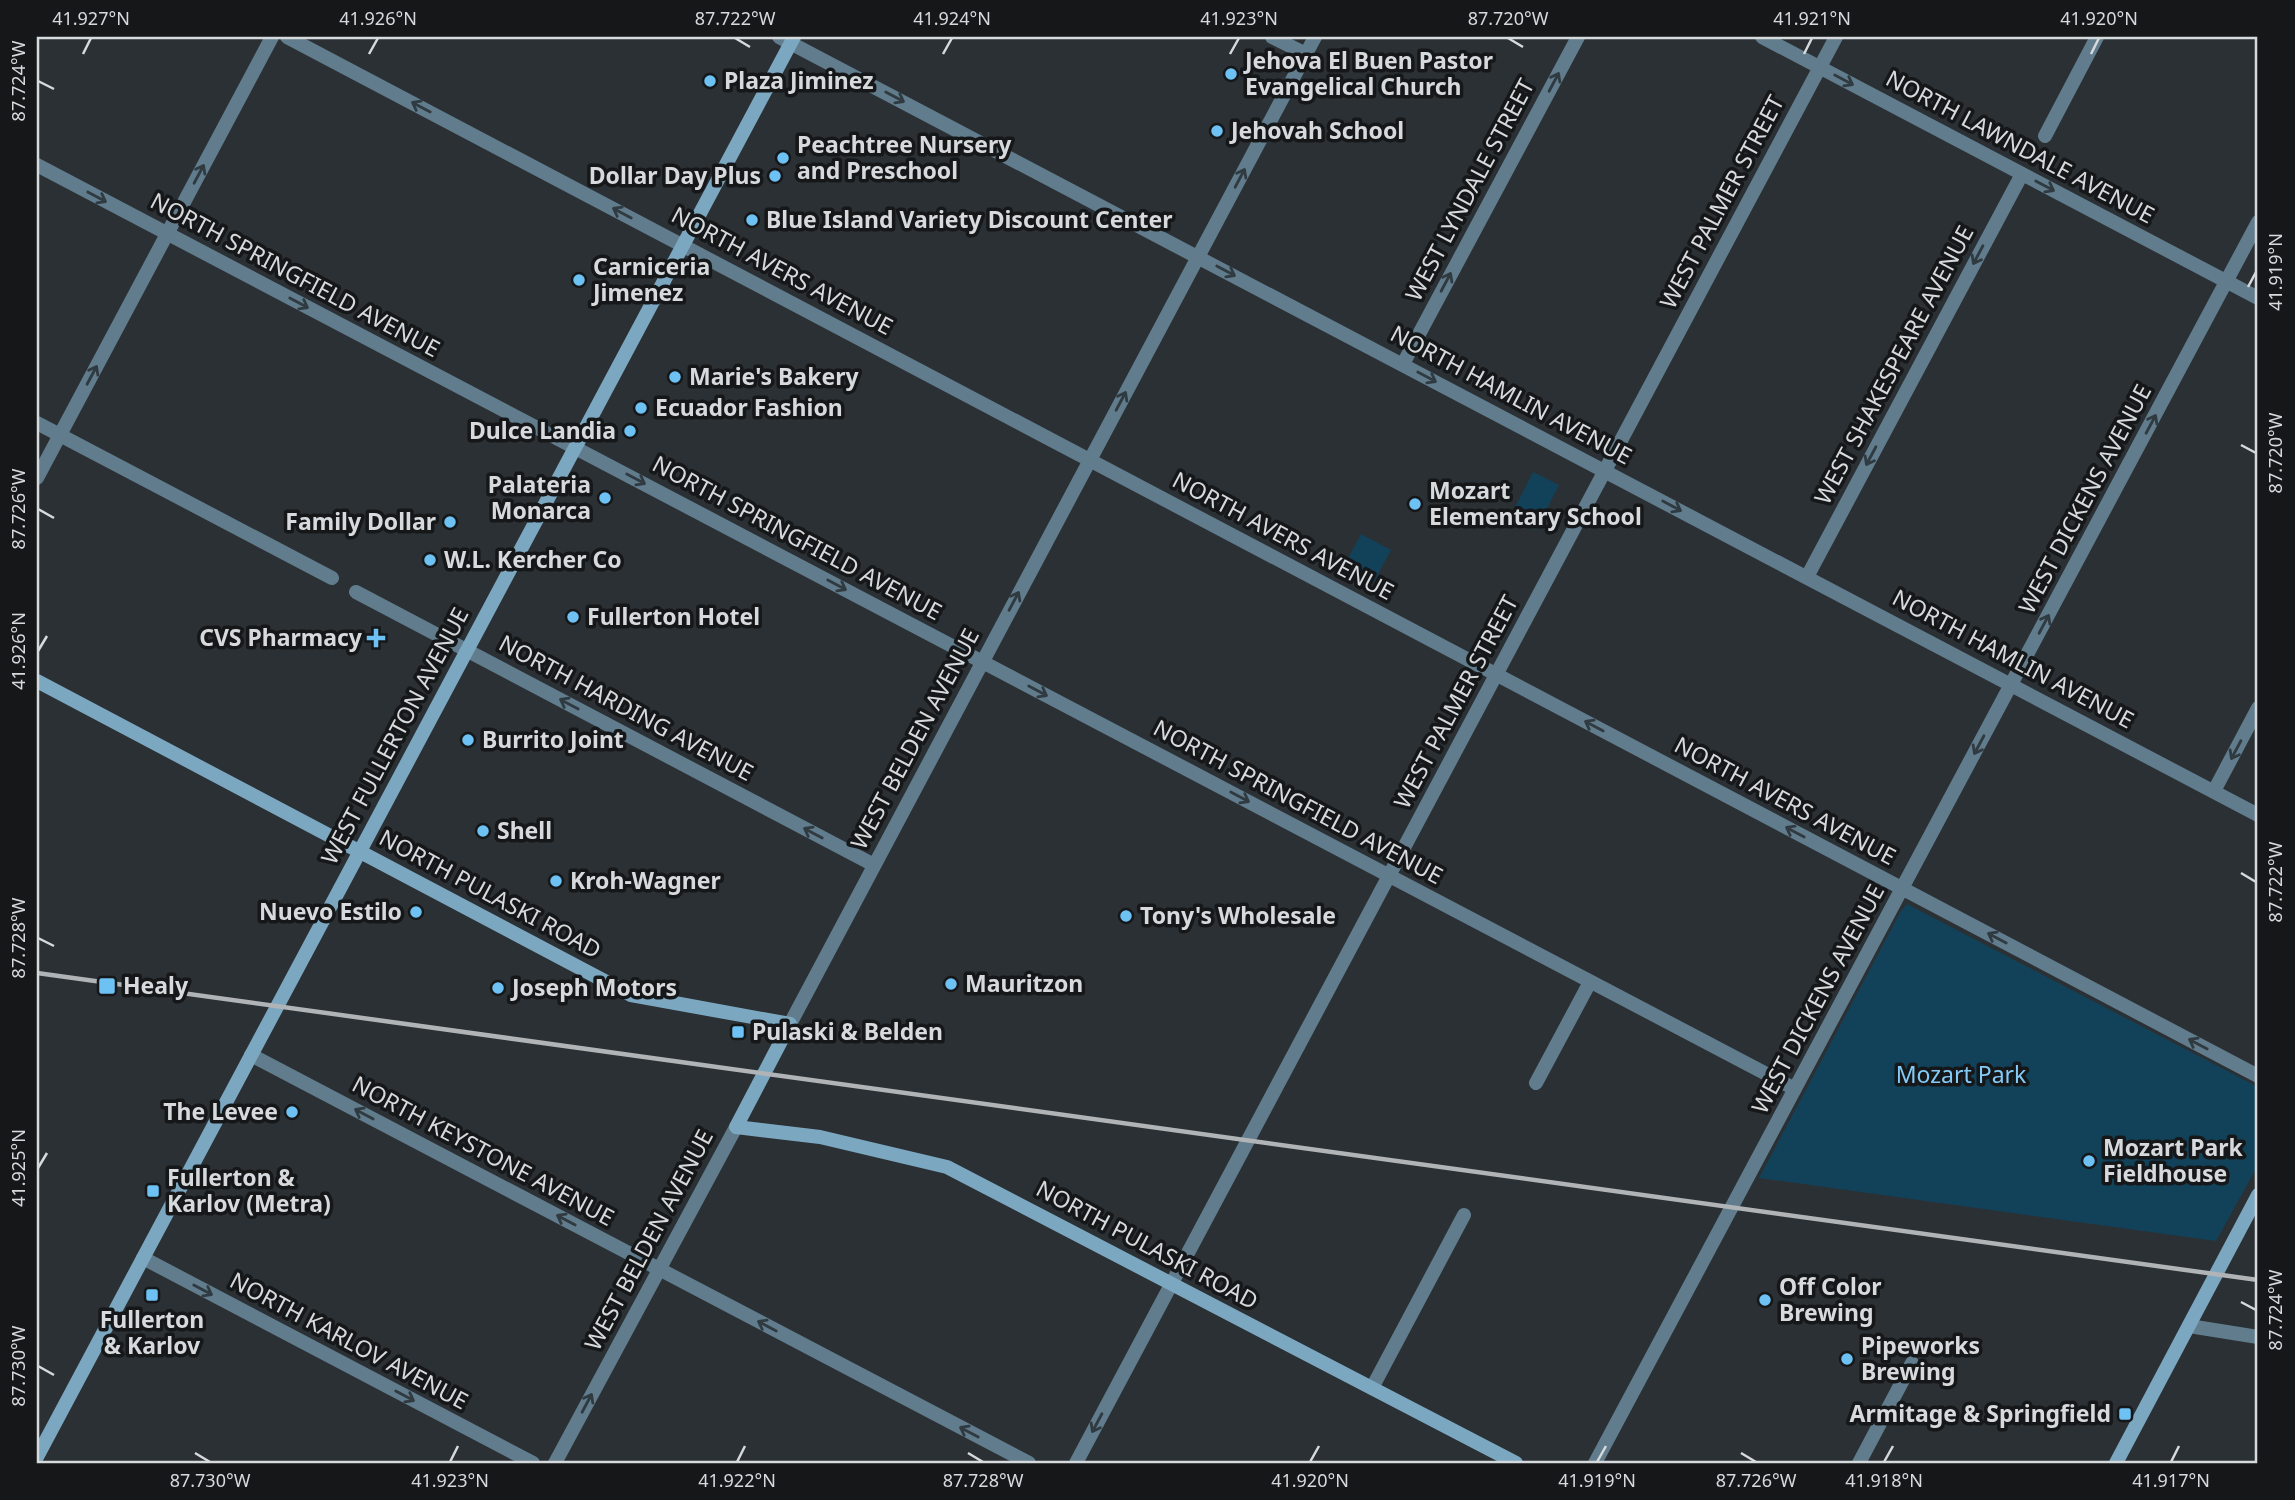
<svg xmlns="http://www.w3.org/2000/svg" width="2295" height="1500" font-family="'Noto Sans',sans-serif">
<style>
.green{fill:#12425a}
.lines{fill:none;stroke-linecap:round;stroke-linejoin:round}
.street{stroke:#617c8c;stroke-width:14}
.secondary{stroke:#7ca7c1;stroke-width:14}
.rail{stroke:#b0b4b7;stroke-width:4.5}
.oneway{stroke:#303a41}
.ticks{fill:none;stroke:#d6dadc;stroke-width:2.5}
.poi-dot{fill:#6ec2f3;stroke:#151719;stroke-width:2.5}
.labels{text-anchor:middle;stroke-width:7;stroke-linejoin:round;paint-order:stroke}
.poi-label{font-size:23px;font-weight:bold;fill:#d6dadc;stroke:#151719;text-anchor:start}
.street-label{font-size:23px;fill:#d6dadc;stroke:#151719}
.park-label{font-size:23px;fill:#83cbf6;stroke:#151719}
.neatline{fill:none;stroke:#d6dadc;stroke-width:2.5}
.ticks-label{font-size:18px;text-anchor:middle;fill:#d6dadc}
</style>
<rect width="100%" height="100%" fill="#2a3034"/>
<path class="green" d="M1533,472L1559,485L1536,530L1510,517Z
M1361,534L1391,550L1374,582L1344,566Z
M1907,904L2258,1087V1165L2216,1241L1759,1178L1901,911Z"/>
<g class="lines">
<path class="street" d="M287,37L2258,1076
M779,37L2258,815
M1272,37L1306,54
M1762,37L2258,298
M2045,136L2097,37
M37,165L1795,1089
M1403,364L1578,37
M37,423L332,578
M37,478L272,37
M1807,577L2022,174
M356,592L874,865
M2214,791L2258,708
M790,1024L1315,37
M251,1055L1029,1463
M1536,1083L1590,982
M143,1258L533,1463
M2189,1326L2258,1337
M1372,1388L1464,1215
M555,1463L736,1127
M1076,1463L1836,37
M1595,1463L2258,222
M1859,1463L1912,1363"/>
<path class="secondary" d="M37,681L631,995L790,1024L736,1127L820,1137L947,1167L1516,1463
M37,1457L794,37
M2116,1463L2258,1195"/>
<path class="rail" d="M37,973L2258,1280"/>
</g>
<defs><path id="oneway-shaft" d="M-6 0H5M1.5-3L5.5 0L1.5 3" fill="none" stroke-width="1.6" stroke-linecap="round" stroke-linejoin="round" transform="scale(1.75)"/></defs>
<g class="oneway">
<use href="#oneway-shaft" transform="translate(1844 80) rotate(28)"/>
<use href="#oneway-shaft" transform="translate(1554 82) rotate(-62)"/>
<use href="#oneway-shaft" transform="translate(895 97) rotate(28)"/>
<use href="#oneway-shaft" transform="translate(421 107) rotate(-152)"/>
<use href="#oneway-shaft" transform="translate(199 174) rotate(-62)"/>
<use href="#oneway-shaft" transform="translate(1240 178) rotate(-62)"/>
<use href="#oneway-shaft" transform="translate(2045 186) rotate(28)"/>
<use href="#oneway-shaft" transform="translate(97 197) rotate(28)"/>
<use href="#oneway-shaft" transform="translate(622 213) rotate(-152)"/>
<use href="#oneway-shaft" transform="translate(1978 255) rotate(118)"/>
<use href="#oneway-shaft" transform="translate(1226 271) rotate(28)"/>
<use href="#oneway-shaft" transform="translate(1446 282) rotate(-62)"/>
<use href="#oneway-shaft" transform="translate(299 303) rotate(28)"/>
<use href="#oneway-shaft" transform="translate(92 375) rotate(-62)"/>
<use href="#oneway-shaft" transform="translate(1427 377) rotate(28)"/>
<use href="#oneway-shaft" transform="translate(1121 401) rotate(-62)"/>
<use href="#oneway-shaft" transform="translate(2151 424) rotate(-62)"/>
<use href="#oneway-shaft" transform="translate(1871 456) rotate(118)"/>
<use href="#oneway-shaft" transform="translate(636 479) rotate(28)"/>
<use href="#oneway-shaft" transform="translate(1672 506) rotate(28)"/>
<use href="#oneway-shaft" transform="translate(837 585) rotate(28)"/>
<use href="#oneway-shaft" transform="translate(1014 601) rotate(-62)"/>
<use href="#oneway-shaft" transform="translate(2044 624) rotate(-62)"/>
<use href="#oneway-shaft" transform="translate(1038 691) rotate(28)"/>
<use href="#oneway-shaft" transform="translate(569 704) rotate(-152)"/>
<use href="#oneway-shaft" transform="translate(1594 726) rotate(-152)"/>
<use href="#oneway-shaft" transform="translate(1979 745) rotate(118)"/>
<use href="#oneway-shaft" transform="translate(2236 750) rotate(118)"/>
<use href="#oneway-shaft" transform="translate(1240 797) rotate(28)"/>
<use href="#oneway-shaft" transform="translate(1795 832) rotate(-152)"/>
<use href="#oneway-shaft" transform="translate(813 833) rotate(-152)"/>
<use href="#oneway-shaft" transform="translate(1997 938) rotate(-152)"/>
<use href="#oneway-shaft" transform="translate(2198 1044) rotate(-152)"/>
<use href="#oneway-shaft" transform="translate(364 1114) rotate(-152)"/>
<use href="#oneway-shaft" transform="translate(566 1220) rotate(-152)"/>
<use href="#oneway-shaft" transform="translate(203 1290) rotate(28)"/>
<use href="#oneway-shaft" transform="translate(767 1326) rotate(-152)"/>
<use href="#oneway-shaft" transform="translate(405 1396) rotate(28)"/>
<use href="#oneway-shaft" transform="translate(587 1403) rotate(-62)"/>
<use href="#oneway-shaft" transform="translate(1097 1423) rotate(118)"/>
<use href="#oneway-shaft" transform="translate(969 1432) rotate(-152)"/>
</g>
<path class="ticks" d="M735,38L750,47M1508,38L1523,47M83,54L91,38M369,54L378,38M943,54L952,38M1230,54L1239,38M1804,54L1812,38M2091,54L2099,38M38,81L54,89M2248,287L2256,272M2241,445L2256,453M38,509L54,518M38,651L47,636M2241,873L2256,882M38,938L54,946M38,1168L47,1153M2241,1302L2256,1310M38,1366L54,1375M195,1453L210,1462M968,1453L983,1462M1741,1453L1756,1462M450,1462L458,1446M737,1462L745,1446M1310,1462L1319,1446M1597,1462L1606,1446M1884,1462L1893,1446M2171,1462L2179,1446"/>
<g class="poi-dot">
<circle cx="1231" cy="74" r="7"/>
<circle cx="710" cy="81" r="7"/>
<circle cx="1217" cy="131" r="7"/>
<circle cx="783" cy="158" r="7"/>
<circle cx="775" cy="176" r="7"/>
<circle cx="752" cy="220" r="7"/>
<circle cx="579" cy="280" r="7"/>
<circle cx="675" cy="377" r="7"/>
<circle cx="641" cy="408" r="7"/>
<circle cx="630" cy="431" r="7"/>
<circle cx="605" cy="498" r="7"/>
<circle cx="1415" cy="504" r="7"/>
<circle cx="450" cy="522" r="7"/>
<circle cx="430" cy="560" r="7"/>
<circle cx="573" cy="617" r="7"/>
<path d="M372.5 627.5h7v7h7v7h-7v7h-7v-7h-7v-7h7z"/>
<circle cx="468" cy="740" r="7"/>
<circle cx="483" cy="831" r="7"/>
<circle cx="556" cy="881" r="7"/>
<circle cx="416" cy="912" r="7"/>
<circle cx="1126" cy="916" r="7"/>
<circle cx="951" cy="984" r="7"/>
<rect x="98" y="977" width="18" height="18" rx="3.5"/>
<circle cx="498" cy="988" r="7"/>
<rect x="731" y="1025" width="14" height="14" rx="3.5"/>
<circle cx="292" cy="1112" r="7"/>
<circle cx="2089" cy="1161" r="7"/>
<rect x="146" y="1184" width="14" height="14" rx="3.5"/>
<rect x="145" y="1288" width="14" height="14" rx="3.5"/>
<circle cx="1765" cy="1300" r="7"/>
<circle cx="1847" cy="1359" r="7"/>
<rect x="2118" y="1407" width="14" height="14" rx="3.5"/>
</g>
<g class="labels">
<g class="poi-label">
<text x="1245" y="69">Jehova El Buen Pastor<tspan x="1245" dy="26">Evangelical Church</tspan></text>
<text x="724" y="89">Plaza Jiminez</text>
<text x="1231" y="139">Jehovah School</text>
<text x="797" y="153">Peachtree Nursery<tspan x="797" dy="26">and Preschool</tspan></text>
<text x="761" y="184" text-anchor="end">Dollar Day Plus</text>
<text x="766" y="228">Blue Island Variety Discount Center</text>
<text x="593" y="275">Carniceria<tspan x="593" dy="26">Jimenez</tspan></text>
<text x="689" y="385">Marie's Bakery</text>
<text x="655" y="416">Ecuador Fashion</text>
<text x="616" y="439" text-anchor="end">Dulce Landia</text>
<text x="591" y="493" text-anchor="end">Palateria<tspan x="591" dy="26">Monarca</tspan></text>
<text x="1429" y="499">Mozart<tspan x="1429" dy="26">Elementary School</tspan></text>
<text x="436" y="530" text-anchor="end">Family Dollar</text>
<text x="444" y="568">W.L. Kercher Co</text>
<text x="587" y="625">Fullerton Hotel</text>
<text x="362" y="646" text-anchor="end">CVS Pharmacy</text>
<text x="482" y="748">Burrito Joint</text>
<text x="497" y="839">Shell</text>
<text x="570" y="889">Kroh-Wagner</text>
<text x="402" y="920" text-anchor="end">Nuevo Estilo</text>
<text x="1140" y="924">Tony's Wholesale</text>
<text x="965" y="992">Mauritzon</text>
<text x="123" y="994">Healy</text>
<text x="512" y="996">Joseph Motors</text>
<text x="752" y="1040">Pulaski &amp; Belden</text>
<text x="278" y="1120" text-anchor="end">The Levee</text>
<text x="2103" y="1156">Mozart Park<tspan x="2103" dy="26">Fieldhouse</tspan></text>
<text x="167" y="1186">Fullerton &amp;<tspan x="167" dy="26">Karlov (Metra)</tspan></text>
<text x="1779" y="1295">Off Color<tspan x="1779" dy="26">Brewing</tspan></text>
<text x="152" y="1328" text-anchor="middle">Fullerton<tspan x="152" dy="26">&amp; Karlov</tspan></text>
<text x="1861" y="1354">Pipeworks<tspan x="1861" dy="26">Brewing</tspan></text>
<text x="2111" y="1422" text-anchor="end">Armitage &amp; Springfield</text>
</g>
<g class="street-label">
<text transform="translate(2020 147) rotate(28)" y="8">NORTH LAWNDALE AVENUE</text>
<text transform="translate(1470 190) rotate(-62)" y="8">WEST LYNDALE STREET</text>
<text transform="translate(1722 202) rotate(-62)" y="8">WEST PALMER STREET</text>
<text transform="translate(782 271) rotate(28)" y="8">NORTH AVERS AVENUE</text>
<text transform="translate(295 275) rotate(28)" y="8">NORTH SPRINGFIELD AVENUE</text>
<text transform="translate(1894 365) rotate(-62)" y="8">WEST SHAKESPEARE AVENUE</text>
<text transform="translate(1511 395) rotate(28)" y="8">NORTH HAMLIN AVENUE</text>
<text transform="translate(2085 499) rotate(-62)" y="8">WEST DICKENS AVENUE</text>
<text transform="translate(1283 536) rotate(28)" y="8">NORTH AVERS AVENUE</text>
<text transform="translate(797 538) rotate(28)" y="8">NORTH SPRINGFIELD AVENUE</text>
<text transform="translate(2013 659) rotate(28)" y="8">NORTH HAMLIN AVENUE</text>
<text transform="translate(1456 702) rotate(-62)" y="8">WEST PALMER STREET</text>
<text transform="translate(626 708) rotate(28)" y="8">NORTH HARDING AVENUE</text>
<text transform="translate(395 736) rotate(-62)" y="8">WEST FULLERTON AVENUE</text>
<text transform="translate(915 739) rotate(-62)" y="8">WEST BELDEN AVENUE</text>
<text transform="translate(1785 801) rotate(28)" y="8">NORTH AVERS AVENUE</text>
<text transform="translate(1298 802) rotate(28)" y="8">NORTH SPRINGFIELD AVENUE</text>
<text transform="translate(490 894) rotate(28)" y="8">NORTH PULASKI ROAD</text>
<text transform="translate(1818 999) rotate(-62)" y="8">WEST DICKENS AVENUE</text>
<text transform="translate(483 1151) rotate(28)" y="8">NORTH KEYSTONE AVENUE</text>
<text transform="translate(649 1240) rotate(-62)" y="8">WEST BELDEN AVENUE</text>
<text transform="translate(1147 1245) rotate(28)" y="8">NORTH PULASKI ROAD</text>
<text transform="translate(349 1341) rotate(28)" y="8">NORTH KARLOV AVENUE</text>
</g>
<g class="park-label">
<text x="1961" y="1083">Mozart Park</text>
</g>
</g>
<rect width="2295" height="1500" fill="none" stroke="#151719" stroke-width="77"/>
<rect x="38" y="38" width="2218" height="1424" class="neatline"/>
<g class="ticks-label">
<text x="91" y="25">41.927°N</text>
<text x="378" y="25">41.926°N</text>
<text x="735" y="25">87.722°W</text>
<text x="952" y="25">41.924°N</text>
<text x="1239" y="25">41.923°N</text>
<text x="1508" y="25">87.720°W</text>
<text x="1812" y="25">41.921°N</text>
<text x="2099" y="25">41.920°N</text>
<text transform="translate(19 81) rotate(-90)" y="6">87.724°W</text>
<text transform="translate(2276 272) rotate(-90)" y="6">41.919°N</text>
<text transform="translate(2276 453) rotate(-90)" y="6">87.720°W</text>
<text transform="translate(19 509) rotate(-90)" y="6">87.726°W</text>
<text transform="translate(19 651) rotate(-90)" y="6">41.926°N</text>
<text transform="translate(2276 882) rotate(-90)" y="6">87.722°W</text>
<text transform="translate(19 938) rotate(-90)" y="6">87.728°W</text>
<text transform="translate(19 1168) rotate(-90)" y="6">41.925°N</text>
<text transform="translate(2276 1310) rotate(-90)" y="6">87.724°W</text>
<text transform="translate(19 1366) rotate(-90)" y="6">87.730°W</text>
<text x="210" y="1487">87.730°W</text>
<text x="450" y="1487">41.923°N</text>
<text x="737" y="1487">41.922°N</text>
<text x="983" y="1487">87.728°W</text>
<text x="1310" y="1487">41.920°N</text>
<text x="1597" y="1487">41.919°N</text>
<text x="1756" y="1487">87.726°W</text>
<text x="1884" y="1487">41.918°N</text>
<text x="2171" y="1487">41.917°N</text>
</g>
</svg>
